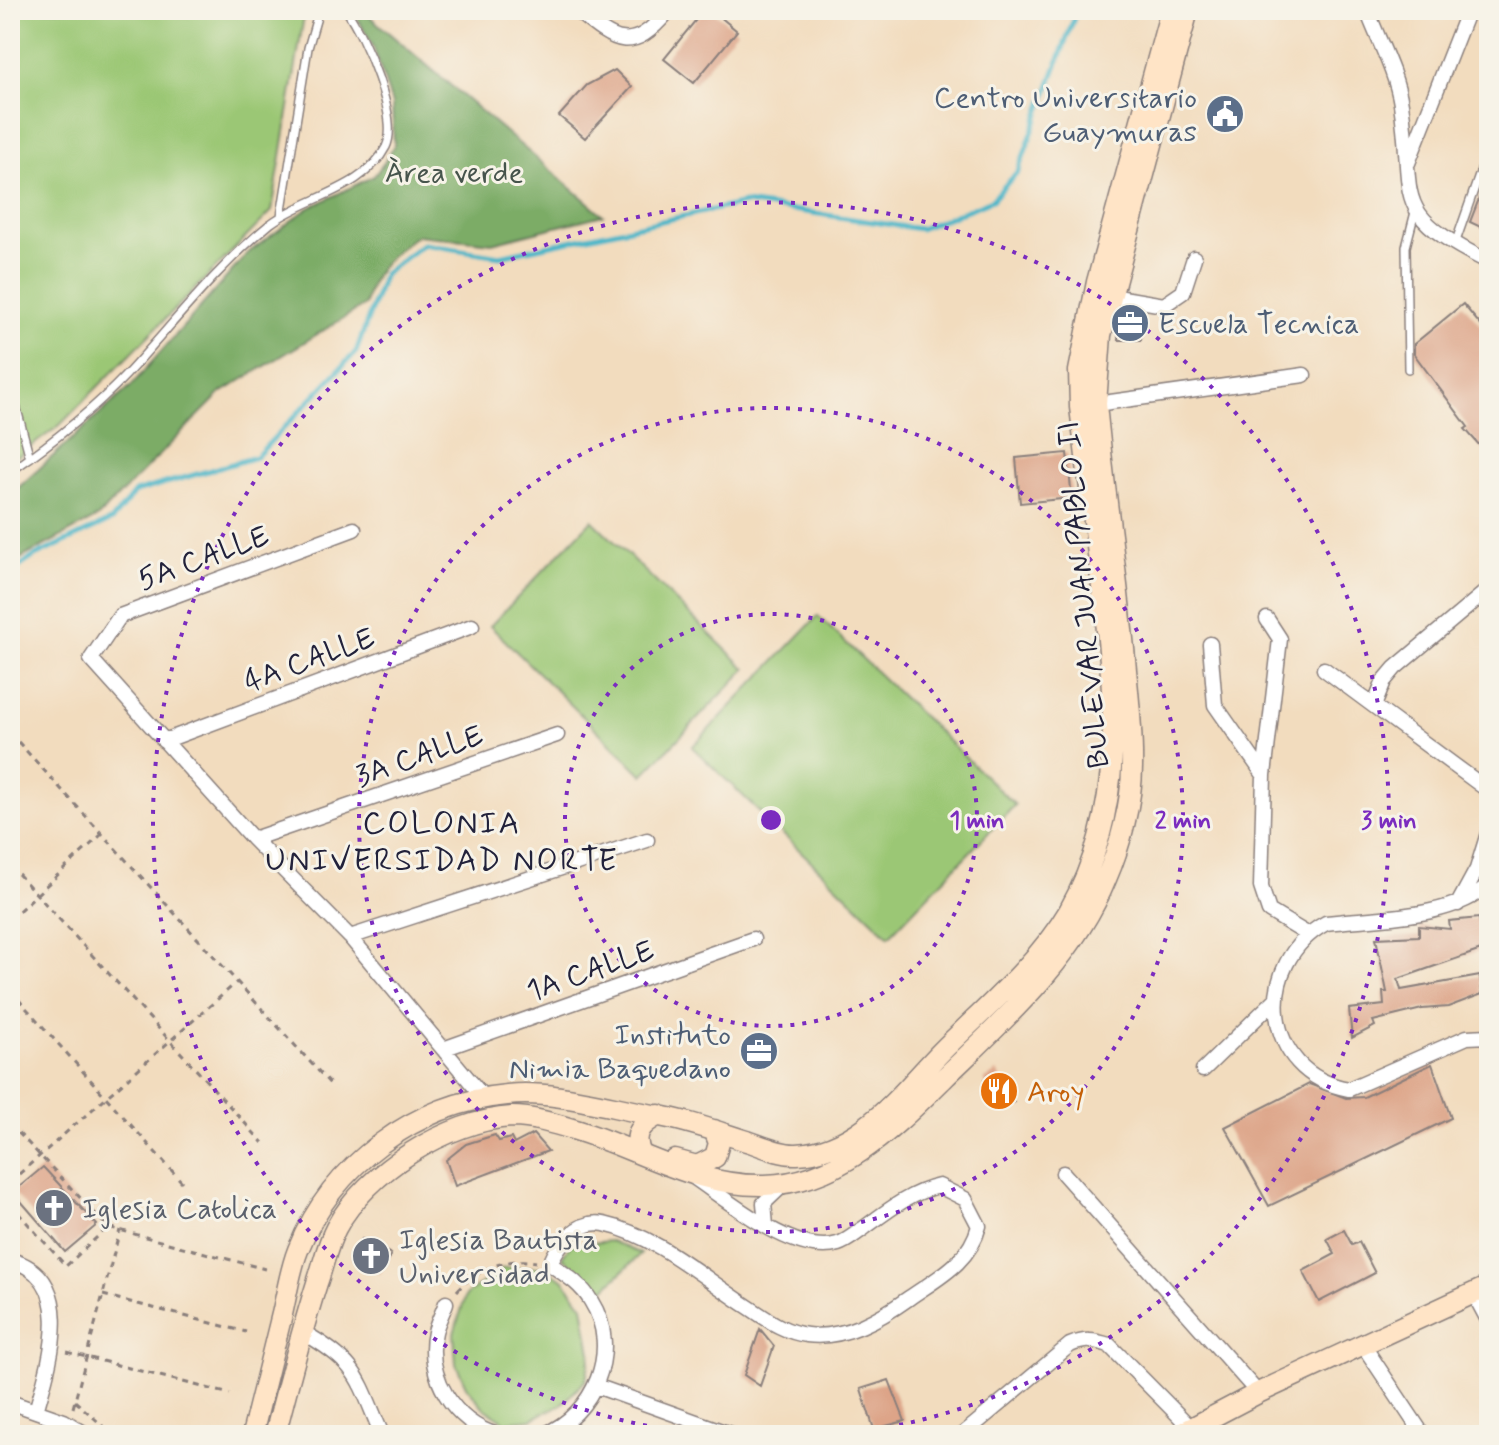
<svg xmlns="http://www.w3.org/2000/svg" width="1499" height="1445" font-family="Mynerve,sans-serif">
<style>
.green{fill:#9bc774;stroke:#5e7458;stroke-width:2}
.forest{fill:#7cac66;stroke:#4f6750;stroke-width:2}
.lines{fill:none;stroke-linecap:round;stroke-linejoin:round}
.stream{stroke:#4bb6c8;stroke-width:5}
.building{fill:#dda488}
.lane-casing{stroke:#8a7f7c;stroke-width:10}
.street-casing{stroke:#8a7f7c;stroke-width:17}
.secondary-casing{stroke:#8a7f7c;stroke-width:23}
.path{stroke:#8a7f7c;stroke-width:3;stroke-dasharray:6 6;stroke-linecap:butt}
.lane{stroke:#fff;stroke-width:7}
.street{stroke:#fff;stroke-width:14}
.secondary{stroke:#ffe4c6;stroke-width:20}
.ring{fill:none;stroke:#7b2cbf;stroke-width:4;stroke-dasharray:4 8}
.labels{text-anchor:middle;stroke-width:6;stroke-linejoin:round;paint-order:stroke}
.service-label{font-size:30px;fill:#4e5e75;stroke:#f7f3e8;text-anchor:end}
.park-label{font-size:30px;fill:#46544c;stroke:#f7f3e8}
.street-label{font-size:30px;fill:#22223b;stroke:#f7f3e8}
.food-label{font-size:30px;fill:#c56008;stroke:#f7f3e8;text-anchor:start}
.worship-label{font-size:30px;fill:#5b616d;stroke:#f7f3e8;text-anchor:start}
.neighbourhood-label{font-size:32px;letter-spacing:2px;fill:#22223b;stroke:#f7f3e8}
.centre{fill:#7b2cbf;stroke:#f7f3e8;stroke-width:4}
.ring-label{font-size:24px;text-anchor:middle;font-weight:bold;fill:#7b2cbf;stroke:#f7f3e8;stroke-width:6;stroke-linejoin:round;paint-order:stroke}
</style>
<rect width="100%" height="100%" fill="#f7f3e8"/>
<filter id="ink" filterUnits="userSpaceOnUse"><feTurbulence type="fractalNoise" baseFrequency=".0125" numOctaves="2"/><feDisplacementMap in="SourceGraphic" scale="16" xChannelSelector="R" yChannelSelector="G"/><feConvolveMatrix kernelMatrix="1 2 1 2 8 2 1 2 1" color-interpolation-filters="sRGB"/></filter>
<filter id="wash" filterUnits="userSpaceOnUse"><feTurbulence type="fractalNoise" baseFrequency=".006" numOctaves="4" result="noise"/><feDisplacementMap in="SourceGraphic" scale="32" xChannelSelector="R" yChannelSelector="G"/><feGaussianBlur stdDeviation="1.8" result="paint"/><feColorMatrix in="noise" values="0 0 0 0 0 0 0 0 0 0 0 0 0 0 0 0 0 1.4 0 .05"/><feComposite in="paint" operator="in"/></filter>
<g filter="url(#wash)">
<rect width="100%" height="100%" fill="#f2dcbe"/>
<path class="green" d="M10,10H305L272,211L60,425L10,462Z
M592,520L746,669L643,775L490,626Z
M818,616L1015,805L889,936L692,747Z
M611,1241L641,1254L600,1293L562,1257L570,1245Z
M542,1267L563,1279L583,1306L591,1353L586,1380L562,1404L532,1419L506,1422L484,1408L466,1386L456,1364L454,1333L466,1295L503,1268Z"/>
<path class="forest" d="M353,10H362L603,215L492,243L417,235C390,255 371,271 365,305L221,393L98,517L10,564V495L131,386L248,253L307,209L374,176L386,160L394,145L392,104L373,46Z"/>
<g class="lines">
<path class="stream" d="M10,573L35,556L112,520L135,492L256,457L356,352L384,274L423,244L500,256L745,203L920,229L992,200L1018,171L1077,10"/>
</g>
<g id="blocks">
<path class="building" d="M704,10H712L737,31L694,83L664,59Z
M615,70L632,87L585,138L559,116L587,85Z
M1489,173V231L1470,222Z
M1463,304L1489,335V456L1465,429L1468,427L1414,354V344Z
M1122,308L1142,311L1141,340H1118Z
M1067,453L1072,498L1020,503L1016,458Z
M1479,918L1484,949L1398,979L1401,990L1480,976L1482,994L1448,1007L1422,1009L1373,1021L1375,1026L1352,1038L1349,1009L1384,1005L1383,992H1387L1376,938L1419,936V926L1450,929L1449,921Z
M1432,1064L1451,1118L1269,1206L1225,1127L1309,1084L1346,1098L1364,1097Z
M997,1072L1014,1102L1001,1109L984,1080Z
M533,1134L548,1151L455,1186L446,1160L466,1144L495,1135L499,1141L511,1138L514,1144Z
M43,1167L97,1225L65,1252L13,1192Z
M1344,1230L1352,1245L1359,1242L1375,1273L1319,1302L1303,1271L1335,1254L1327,1239Z
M362,1239L391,1254L380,1274L351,1258Z
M760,1329L774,1346L760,1386L744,1375Z
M889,1380L905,1421L874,1429L861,1389Z"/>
</g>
</g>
<g filter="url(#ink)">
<use href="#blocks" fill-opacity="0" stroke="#8a7f7c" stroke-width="2"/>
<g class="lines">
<defs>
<path id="lane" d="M281,216L308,48L319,10
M1455,244L1489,147
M1408,369L1406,247L1415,212
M10,383L30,458
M10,472C50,444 93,410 127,374C174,323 216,268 270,224C305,197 364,190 386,147C400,118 364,35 346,10"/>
<path id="street" d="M576,10C615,42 631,56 669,10
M1367,10C1378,40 1396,72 1401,104C1416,201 1387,211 1489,262
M1408,163L1468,10
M1111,296L1164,305L1183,292L1194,258
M1096,404L1304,375
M354,529L120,616L91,659L253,839L350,937L484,1098
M1489,589L1395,668L1384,681L1374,706L1489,791
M1267,619L1280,639L1264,775L1261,887L1269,911L1307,934
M1210,644L1215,705L1264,775
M1324,669L1374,706
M164,741L472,626
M253,839L557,735
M1489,884C1453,919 1376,917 1326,923C1253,963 1261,1074 1349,1089L1467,1037L1489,1036
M1458,904L1477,869L1489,830
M350,937L647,840
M443,1049L753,939
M1203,1070L1276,999
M1063,1173L1258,1393
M766,1226L764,1203L785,1183
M10,1260C79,1277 49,1365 36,1411
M1473,1292L1489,1322
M446,1303C443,1312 437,1323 435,1332C425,1376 454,1422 497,1435
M301,1331C359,1364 357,1376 382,1435
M1363,1345L1423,1435
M596,1386L733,1435
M10,1402L64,1421L87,1435
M543,1435C594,1415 622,1350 591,1301C581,1284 566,1275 550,1264C558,1244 578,1219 604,1224C655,1235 704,1278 747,1306C767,1319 783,1332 807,1335C844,1340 881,1318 909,1298C939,1277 969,1263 979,1226L965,1199L939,1186C911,1192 887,1211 864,1228C856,1233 848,1241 838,1244C795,1257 730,1202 696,1179
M962,1435L1070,1345C1085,1339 1094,1340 1109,1345L1191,1428"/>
<path id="secondary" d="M641,1154C632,1134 641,1124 659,1115
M675,1160L697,1166L715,1157L719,1143L714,1130
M252,1435C262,1395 272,1355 282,1314C287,1293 290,1270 298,1250C332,1165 415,1103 507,1095C554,1090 607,1107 654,1115C686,1120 718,1132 750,1142C764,1147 782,1155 797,1154C860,1151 900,1094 941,1052C985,1008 1037,965 1069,911C1128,807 1115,692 1101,579C1094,522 1087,464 1080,407L1079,371L1097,282L1171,10
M275,1435C288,1384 301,1333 317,1283C323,1266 327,1245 336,1228C366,1172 448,1120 512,1117C533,1117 556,1124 576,1130C641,1150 696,1187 765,1185C841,1183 894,1127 945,1077C1005,1019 1074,958 1106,879C1120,847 1132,802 1132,767C1133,731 1128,694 1125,659C1117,574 1104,489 1096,404L1101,335L1188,10
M1178,1435L1258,1393L1489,1286"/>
</defs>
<use href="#lane" class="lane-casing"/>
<use href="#street" class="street-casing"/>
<use href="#secondary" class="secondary-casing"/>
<path class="path" d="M10,733L333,1087
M10,865L263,1143
M10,919L101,835
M10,990L182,1182
M10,1124L108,1227L265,1269
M10,1182L237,982
M10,1204L66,1266L108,1227
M457,1291C476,1269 507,1257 536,1262
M103,1295L246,1332
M67,1352L230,1394
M75,1401L113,1435
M73,1408L120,1230"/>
<use href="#lane" class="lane"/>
<use href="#street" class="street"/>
<use href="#secondary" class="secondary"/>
</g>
</g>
<g class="ring">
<circle cx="771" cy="820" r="206"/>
<circle cx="771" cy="820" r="412"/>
<path d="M706 1435A618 618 0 1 1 836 1435"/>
</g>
<defs>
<symbol id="civic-disc" viewBox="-11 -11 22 22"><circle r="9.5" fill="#5c6f8a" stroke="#f7f3e8"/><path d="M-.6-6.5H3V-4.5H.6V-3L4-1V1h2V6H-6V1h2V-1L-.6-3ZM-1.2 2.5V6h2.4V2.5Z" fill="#fff"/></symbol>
<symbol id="office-disc" viewBox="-11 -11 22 22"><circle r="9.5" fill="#5c6f8a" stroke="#f7f3e8"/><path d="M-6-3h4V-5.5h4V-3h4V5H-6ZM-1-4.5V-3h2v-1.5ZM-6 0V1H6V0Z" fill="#fff"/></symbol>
<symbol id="restaurant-disc" viewBox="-11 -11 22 22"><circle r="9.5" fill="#e8710a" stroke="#f7f3e8"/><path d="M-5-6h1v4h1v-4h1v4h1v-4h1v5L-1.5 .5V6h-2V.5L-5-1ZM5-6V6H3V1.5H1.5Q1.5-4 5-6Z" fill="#fff"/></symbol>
<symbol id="church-disc" viewBox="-11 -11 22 22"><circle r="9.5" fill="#6b7280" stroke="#f7f3e8"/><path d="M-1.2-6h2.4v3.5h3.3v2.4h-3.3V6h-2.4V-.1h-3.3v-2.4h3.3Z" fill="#fff"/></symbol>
</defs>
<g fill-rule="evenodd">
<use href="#civic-disc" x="1203" y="92" width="44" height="44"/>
<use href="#office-disc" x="1108" y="301" width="44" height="44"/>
<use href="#office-disc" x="737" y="1029" width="44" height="44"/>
<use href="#restaurant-disc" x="977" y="1069" width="44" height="44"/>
<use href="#church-disc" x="32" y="1186" width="44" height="44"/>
<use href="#church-disc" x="349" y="1234" width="44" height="44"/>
</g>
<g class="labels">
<g class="service-label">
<text x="1197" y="107">Centro Universitario<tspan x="1197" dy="34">Guaymuras</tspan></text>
<text x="1158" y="333" text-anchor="start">Escuela Tecnica</text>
<text x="731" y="1044">Instituto<tspan x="731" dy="34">Nimia Baquedano</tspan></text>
</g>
<g class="park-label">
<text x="454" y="182">Àrea verde</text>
</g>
<g class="street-label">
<text transform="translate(203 557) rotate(-20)" y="10">5A CALLE</text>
<text transform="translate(1083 595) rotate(-95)" y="10">BULEVAR JUAN PABLO II</text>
<text transform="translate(309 659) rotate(-20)" y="10">4A CALLE</text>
<text transform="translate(419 755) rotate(-19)" y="10">3A CALLE</text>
<text transform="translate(590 970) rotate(-19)" y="10">1A CALLE</text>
</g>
<g class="food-label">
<text x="1027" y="1101">Aroy</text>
</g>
<g class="worship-label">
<text x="82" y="1218">Iglesia Catolica</text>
<text x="399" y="1249">Iglesia Bautista<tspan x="399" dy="34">Universidad</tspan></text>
</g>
<g class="neighbourhood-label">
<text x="442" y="833">COLONIA<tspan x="442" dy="37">UNIVERSIDAD NORTE</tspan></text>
</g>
</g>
<circle cx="771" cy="820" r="12" class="centre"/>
<g class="ring-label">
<text x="977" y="828">1 min</text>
<text x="1183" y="828">2 min</text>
<text x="1389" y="828">3 min</text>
</g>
<rect width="1499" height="1445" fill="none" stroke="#f7f3e8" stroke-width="40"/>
</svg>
